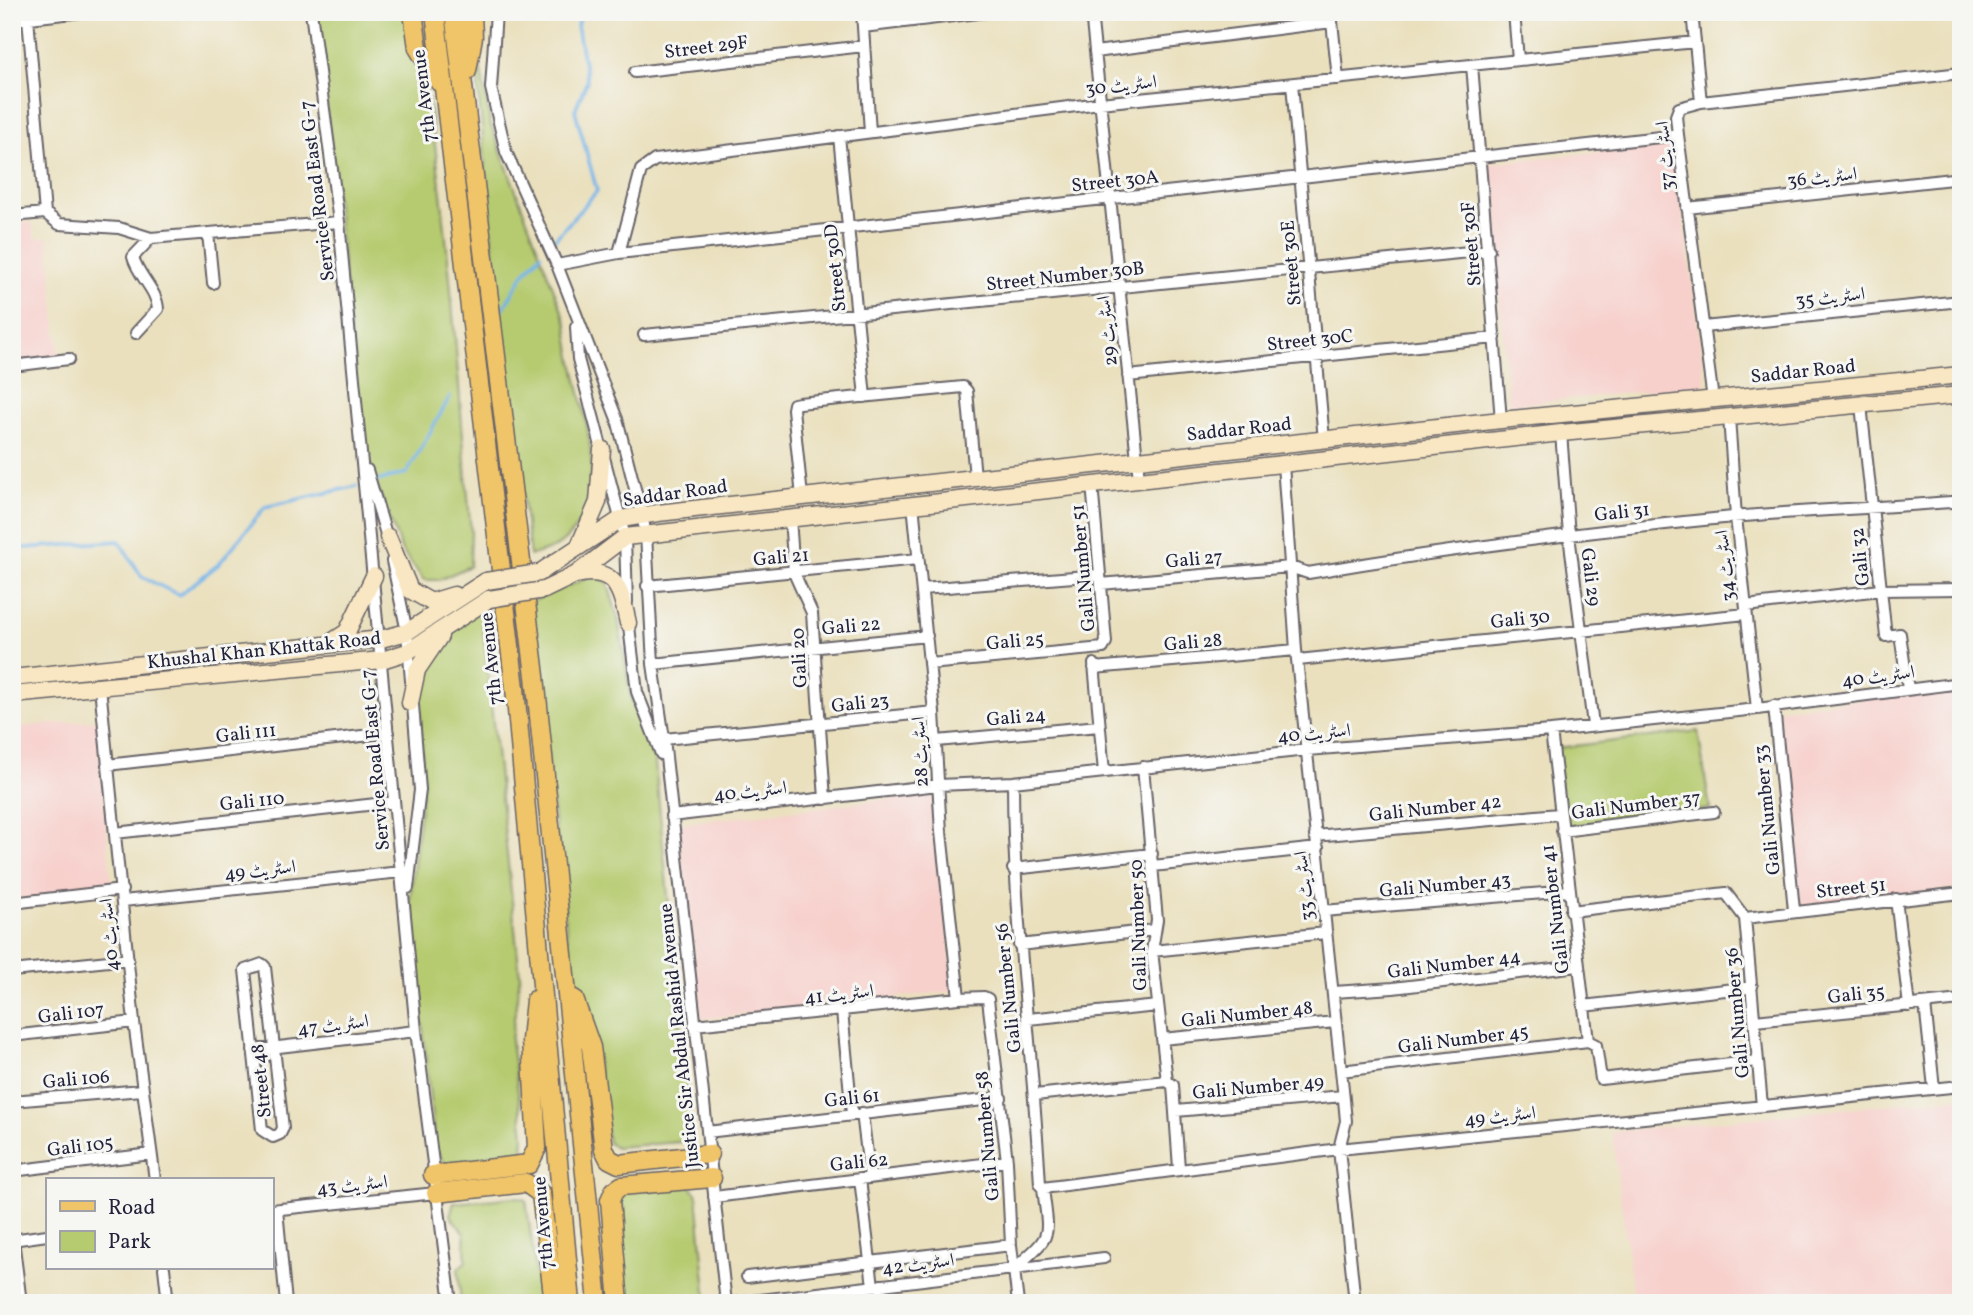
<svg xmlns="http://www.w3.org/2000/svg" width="1973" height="1315" font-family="Vollkorn,Amiri,serif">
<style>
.built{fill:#f7d0cc}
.green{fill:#b6cb6f;stroke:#6c7655;stroke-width:2}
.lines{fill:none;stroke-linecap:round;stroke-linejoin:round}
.stream{stroke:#73b4e8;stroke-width:3.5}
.street-casing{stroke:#686468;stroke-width:14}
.secondary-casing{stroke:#686468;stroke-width:19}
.primary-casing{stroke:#686468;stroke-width:21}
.street{stroke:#fff;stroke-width:10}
.secondary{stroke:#f9e7c3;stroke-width:16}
.primary{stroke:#f0c469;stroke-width:18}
.secondary-bridge-casing{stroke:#686468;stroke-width:19;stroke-linecap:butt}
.secondary-bridge{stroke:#f9e7c3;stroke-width:16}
.labels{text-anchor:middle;stroke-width:6;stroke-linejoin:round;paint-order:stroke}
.street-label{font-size:19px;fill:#22223b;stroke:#f6f6f2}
</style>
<rect width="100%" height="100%" fill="#f6f6f2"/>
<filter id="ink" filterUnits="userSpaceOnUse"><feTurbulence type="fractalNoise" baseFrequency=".0143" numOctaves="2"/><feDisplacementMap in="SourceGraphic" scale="14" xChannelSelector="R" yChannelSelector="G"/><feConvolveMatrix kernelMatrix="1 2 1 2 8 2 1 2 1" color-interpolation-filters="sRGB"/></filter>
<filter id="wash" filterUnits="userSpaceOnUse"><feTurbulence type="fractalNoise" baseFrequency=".00686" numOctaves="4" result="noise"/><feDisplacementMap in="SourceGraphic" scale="28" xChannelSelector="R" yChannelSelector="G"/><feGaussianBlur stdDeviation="1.57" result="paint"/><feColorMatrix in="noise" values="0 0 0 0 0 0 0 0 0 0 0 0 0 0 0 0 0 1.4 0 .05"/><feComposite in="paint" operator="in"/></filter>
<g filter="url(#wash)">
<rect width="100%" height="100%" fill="#eae0bd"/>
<path class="built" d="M1673,145L1706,385L1509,405L1488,163Z
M32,222L35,238H48L59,358L12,363V224Z
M1961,687V888L1797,907L1778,709Z
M97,720L112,892L12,900V727Z
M932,794L954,991L701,1019L678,824Z
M1961,1097V1303H1634L1612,1132Z"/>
<path class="green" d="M316,12H404C409,44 424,72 429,104C451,245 458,390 471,532L470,566L439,580H424L402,551L363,450Z
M480,65L490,123L567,324C571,387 624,495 560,544C553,550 539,552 530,556L496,281L477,73Z
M592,576L607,581L618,618L631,698L655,763L692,1141L616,1147L608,1143L592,1028L571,970L530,602Z
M481,610L520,976L511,1041L524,1134L523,1154L516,1159L452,1165L444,1164L435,1147L410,901L423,783L419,706L423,669L446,635Z
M1698,731L1710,809L1563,827L1557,748Z
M689,1184L697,1195L707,1303H622L614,1191Z
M516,1197L526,1200L540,1303H461L458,1269L466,1261L464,1233L450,1215L454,1203Z"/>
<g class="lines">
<path class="stream" d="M555,239L597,191L575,110L587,81L577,25L583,12
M503,309L523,275L541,254
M377,481L407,473L450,397
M12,549L119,541L142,577L179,595L219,564L265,507L357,486"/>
</g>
</g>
<g filter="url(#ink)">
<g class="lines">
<defs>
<path id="street" d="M311,12L339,222L416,1031L451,1303
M496,12L491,88L506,152L557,265L617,419L642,516L646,534L653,664L664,739L726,1303
M862,12L870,132
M1091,12L1139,479
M1331,12L1338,79
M1514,12L1518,60
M1692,12L1701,102
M28,18L45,213
M12,20L82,12
M863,27L986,12
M1095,52L1332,22
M1472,65L1501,420
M635,72L864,46
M1292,84L1324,440
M839,136L865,397
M1687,208L1961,178
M12,216L45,213L59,224L119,228L151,238L339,222
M208,233L213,283
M619,253L641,170L655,160L1100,103L1695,42
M557,265L619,253L1678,135
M576,327L578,359L625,537L627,602
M1703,327L1961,301
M136,333L158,309C157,290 138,276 133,257L151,238
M644,335L1489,250
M12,366L69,359
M1128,376L1495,338
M1713,400L1678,135L1676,116L1679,108L1701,102L1961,73
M1861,405L1886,636L1900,634L1908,689
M1729,417L1736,517L1757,709
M1561,433L1569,535L1593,725
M1283,464L1296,650L1343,1089L1346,1121L1339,1149L1355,1303
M367,470L388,541
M802,497L793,409L794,404L799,403L963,387L967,391L975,477
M913,504L934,712L941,832L959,998
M790,518L794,573L812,613L825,799
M392,561L407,632L420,790L408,888
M1101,584L1290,567L1308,573C1449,549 1591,531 1733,517C1809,510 1885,508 1961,501
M647,586L918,559
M922,589L1099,575
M1746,606L1880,590L1961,589
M628,618L637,692L661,754
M1298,660L1746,614
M653,664L927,636
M929,664L1103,648L1106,642L1092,484
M1094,664L1104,772
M1094,668L1296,650
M100,687L134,1022L155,1180
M1774,706L1794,910
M1551,731L1588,1041L1596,1045L1601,1079L1757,1061
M664,739L934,712
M937,741L1099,726
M107,765L388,733
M1143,767L1157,920L1152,951L1167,1081
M1013,782C1013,917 1033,1050 1040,1185L1043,1188C1049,1240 1054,1233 1014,1269
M671,816L938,785L1013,782L1307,750L1551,731L1757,709L1961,683
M1562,831L1714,812
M115,833L394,802
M1315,836L1559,814
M1153,866L1318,848
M1013,869L1152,854
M1896,899L1909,1006
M123,901L401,872
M12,903L122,890
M1323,911L1569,891
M1571,911L1726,893L1745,918
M1745,918L1961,893
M1745,918L1762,1106
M1019,945L1155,930
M1152,951L1326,933
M262,964L265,967L283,1128L280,1134L273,1137L262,1130L245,970Z
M12,971L128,959
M1334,992L1393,988L1578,966
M1925,1004L1934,1088
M1583,1006L1752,987
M842,1011L852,1114
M1028,1019L1158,1006
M1755,1021L1961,1000
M694,1025L959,998L984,997L988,999L1007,1161L1011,1245L1018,1303
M12,1036L134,1022
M1162,1039L1335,1022
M253,1050L416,1031
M1341,1071L1588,1041
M1035,1095L1167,1081L1173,1085L1179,1168
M12,1101L142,1090
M1176,1111L1343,1096
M862,1113L870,1178
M707,1132L1001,1098
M12,1171L151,1154
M860,1179L873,1286
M1043,1188L1339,1149L1961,1086
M714,1197L1007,1161
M271,1210L436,1193
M277,1210L286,1303
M13,1239L21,1303
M12,1240L47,1235
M164,1268L168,1303
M747,1277L1011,1245
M881,1285L883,1303
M736,1303L1104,1258"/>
<path id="secondary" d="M388,537L410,590L431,602L454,595
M579,546L598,502L602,449
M539,573L621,519L658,513L1501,420L1961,375
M576,575C616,565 621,591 628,623
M544,590L575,575L625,537L1561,433L1961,395
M330,643L347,632L374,576
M12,678L381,639L407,632L486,581
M12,695L382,660L407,652L489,599
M410,703L417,670L440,636"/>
<path id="primary" d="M413,12L418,48L439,82
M435,12L515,688L571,1303
M454,12L535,676L598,1303
M467,71L473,37L472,12
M574,999L591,1047L604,1149L609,1159L619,1164L709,1154
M433,1175L529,1164L537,1148L531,1040L535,1000
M436,1193L526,1183L541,1194L554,1303
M619,1303L610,1200L614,1191L621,1186L712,1178"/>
</defs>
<use href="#street" class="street-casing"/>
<use href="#secondary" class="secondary-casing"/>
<use href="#primary" class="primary-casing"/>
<use href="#street" class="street"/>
<use href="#secondary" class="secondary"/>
<use href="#primary" class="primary"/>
<defs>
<path id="secondary-bridge" d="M486,581L539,573
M489,599L544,590"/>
</defs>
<use href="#secondary-bridge" class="secondary-bridge-casing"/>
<use href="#secondary-bridge" class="secondary-bridge"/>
</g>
</g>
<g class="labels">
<g class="street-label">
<text transform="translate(706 46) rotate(-7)" y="7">Street 29F</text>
<text transform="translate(1121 84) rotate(-6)" y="7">اسٹریٹ 30</text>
<text transform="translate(423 96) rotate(-97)" y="7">7th Avenue</text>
<text transform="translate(1664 156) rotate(-95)" y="7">اسٹریٹ 37</text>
<text transform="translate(1822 176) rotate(-6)" y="7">اسٹریٹ 36</text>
<text transform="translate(1115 180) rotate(-6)" y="7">Street 30A</text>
<text transform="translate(316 191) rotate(-97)" y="7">Service Road East G-7</text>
<text transform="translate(1470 244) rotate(-95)" y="7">Street 30F</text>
<text transform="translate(1290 263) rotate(-95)" y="7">Street 30E</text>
<text transform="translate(834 268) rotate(-96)" y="7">Street 30D</text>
<text transform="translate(1065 275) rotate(-6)" y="7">Street Number 30B</text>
<text transform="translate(1830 296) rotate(-6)" y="7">اسٹریٹ 35</text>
<text transform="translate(1106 331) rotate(-96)" y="7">اسٹریٹ 29</text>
<text transform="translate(1310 339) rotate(-6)" y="7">Street 30C</text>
<text transform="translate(1803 370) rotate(-6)" y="7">Saddar Road</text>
<text transform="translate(1239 428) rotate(-6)" y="7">Saddar Road</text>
<text transform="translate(675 492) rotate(-8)" y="7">Saddar Road</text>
<text transform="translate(1622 511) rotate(-6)" y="7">Gali 31</text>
<text transform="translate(781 556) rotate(-5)" y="7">Gali 21</text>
<text transform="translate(1859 557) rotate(-96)" y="7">Gali 32</text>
<text transform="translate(1194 558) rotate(-5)" y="7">Gali 27</text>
<text transform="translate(1724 566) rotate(-96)" y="7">اسٹریٹ 34</text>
<text transform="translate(1082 568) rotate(-95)" y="7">Gali Number 51</text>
<text transform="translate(1592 577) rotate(83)" y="7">Gali 29</text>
<text transform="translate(1520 618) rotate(-6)" y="7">Gali 30</text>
<text transform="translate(851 625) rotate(-5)" y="7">Gali 22</text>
<text transform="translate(1015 640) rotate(-5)" y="7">Gali 25</text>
<text transform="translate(1193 641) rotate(-5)" y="7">Gali 28</text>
<text transform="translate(264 649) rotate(-6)" y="7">Khushal Khan Khattak Road</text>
<text transform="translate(798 658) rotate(-93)" y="7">Gali 20</text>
<text transform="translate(490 659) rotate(-96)" y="7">7th Avenue</text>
<text transform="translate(1878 675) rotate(-7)" y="7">اسٹریٹ 40</text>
<text transform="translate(860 702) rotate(-6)" y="7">Gali 23</text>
<text transform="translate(1016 716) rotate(-5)" y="7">Gali 24</text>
<text transform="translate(246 732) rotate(-6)" y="7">Gali 111</text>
<text transform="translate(1314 732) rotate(-5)" y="7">اسٹریٹ 40</text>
<text transform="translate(919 752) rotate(-93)" y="7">اسٹریٹ 28</text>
<text transform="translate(374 760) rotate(-95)" y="7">Service Road East G-7</text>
<text transform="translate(750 790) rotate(-6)" y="7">اسٹریٹ 40</text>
<text transform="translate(252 800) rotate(-6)" y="7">Gali 110</text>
<text transform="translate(1636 804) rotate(-7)" y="7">Gali Number 37</text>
<text transform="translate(1435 807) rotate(-6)" y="7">Gali Number 42</text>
<text transform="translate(1766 810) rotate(-96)" y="7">Gali Number 33</text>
<text transform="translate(260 869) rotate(-6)" y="7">اسٹریٹ 49</text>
<text transform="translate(1445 884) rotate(-5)" y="7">Gali Number 43</text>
<text transform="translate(1303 886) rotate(-96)" y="7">اسٹریٹ 33</text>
<text transform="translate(1851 887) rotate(-6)" y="7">Street 51</text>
<text transform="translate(1554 909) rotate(-97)" y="7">Gali Number 41</text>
<text transform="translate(1137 925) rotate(-92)" y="7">Gali Number 50</text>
<text transform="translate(108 935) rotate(-95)" y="7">اسٹریٹ 40</text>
<text transform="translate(1454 963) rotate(-7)" y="7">Gali Number 44</text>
<text transform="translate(1007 988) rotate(-96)" y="7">Gali Number 56</text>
<text transform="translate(839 993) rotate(-6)" y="7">اسٹریٹ 41</text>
<text transform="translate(1856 993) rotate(-6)" y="7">Gali 35</text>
<text transform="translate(71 1012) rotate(-7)" y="7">Gali 107</text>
<text transform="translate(1247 1013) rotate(-6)" y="7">Gali Number 48</text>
<text transform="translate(1736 1013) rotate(-95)" y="7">Gali Number 36</text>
<text transform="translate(333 1024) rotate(-7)" y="7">اسٹریٹ 47</text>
<text transform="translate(678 1036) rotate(-96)" y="7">Justice Sir Abdul Rashid Avenue</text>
<text transform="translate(1463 1038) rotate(-7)" y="7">Gali Number 45</text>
<text transform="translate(76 1078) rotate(-5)" y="7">Gali 106</text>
<text transform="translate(260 1081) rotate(-96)" y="7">Street 48</text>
<text transform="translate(1258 1086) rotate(-5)" y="7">Gali Number 49</text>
<text transform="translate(852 1097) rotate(-6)" y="7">Gali 61</text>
<text transform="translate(1500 1115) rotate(-6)" y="7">اسٹریٹ 49</text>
<text transform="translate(986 1136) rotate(-95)" y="7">Gali Number 58</text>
<text transform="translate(80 1145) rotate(-7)" y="7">Gali 105</text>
<text transform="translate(859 1161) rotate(-6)" y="7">Gali 62</text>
<text transform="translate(352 1184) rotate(-6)" y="7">اسٹریٹ 43</text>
<text transform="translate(542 1223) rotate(-95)" y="7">7th Avenue</text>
<text transform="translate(918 1263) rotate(-7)" y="7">اسٹریٹ 42</text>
</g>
</g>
<rect width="1973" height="1315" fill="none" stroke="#f6f6f2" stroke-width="42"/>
<rect x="46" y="1178" width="228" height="91" fill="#f6f6f2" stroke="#a1a1a9" stroke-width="2"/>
<rect x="60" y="1201" width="35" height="10" fill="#f0c469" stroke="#a1a1a9" stroke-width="2"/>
<text x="108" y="1214" font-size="21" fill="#22223b">Road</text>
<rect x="60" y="1231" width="35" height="21" fill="#b6cb6f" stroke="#a1a1a9" stroke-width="2"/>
<text x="108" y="1248" font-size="21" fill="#22223b">Park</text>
</svg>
